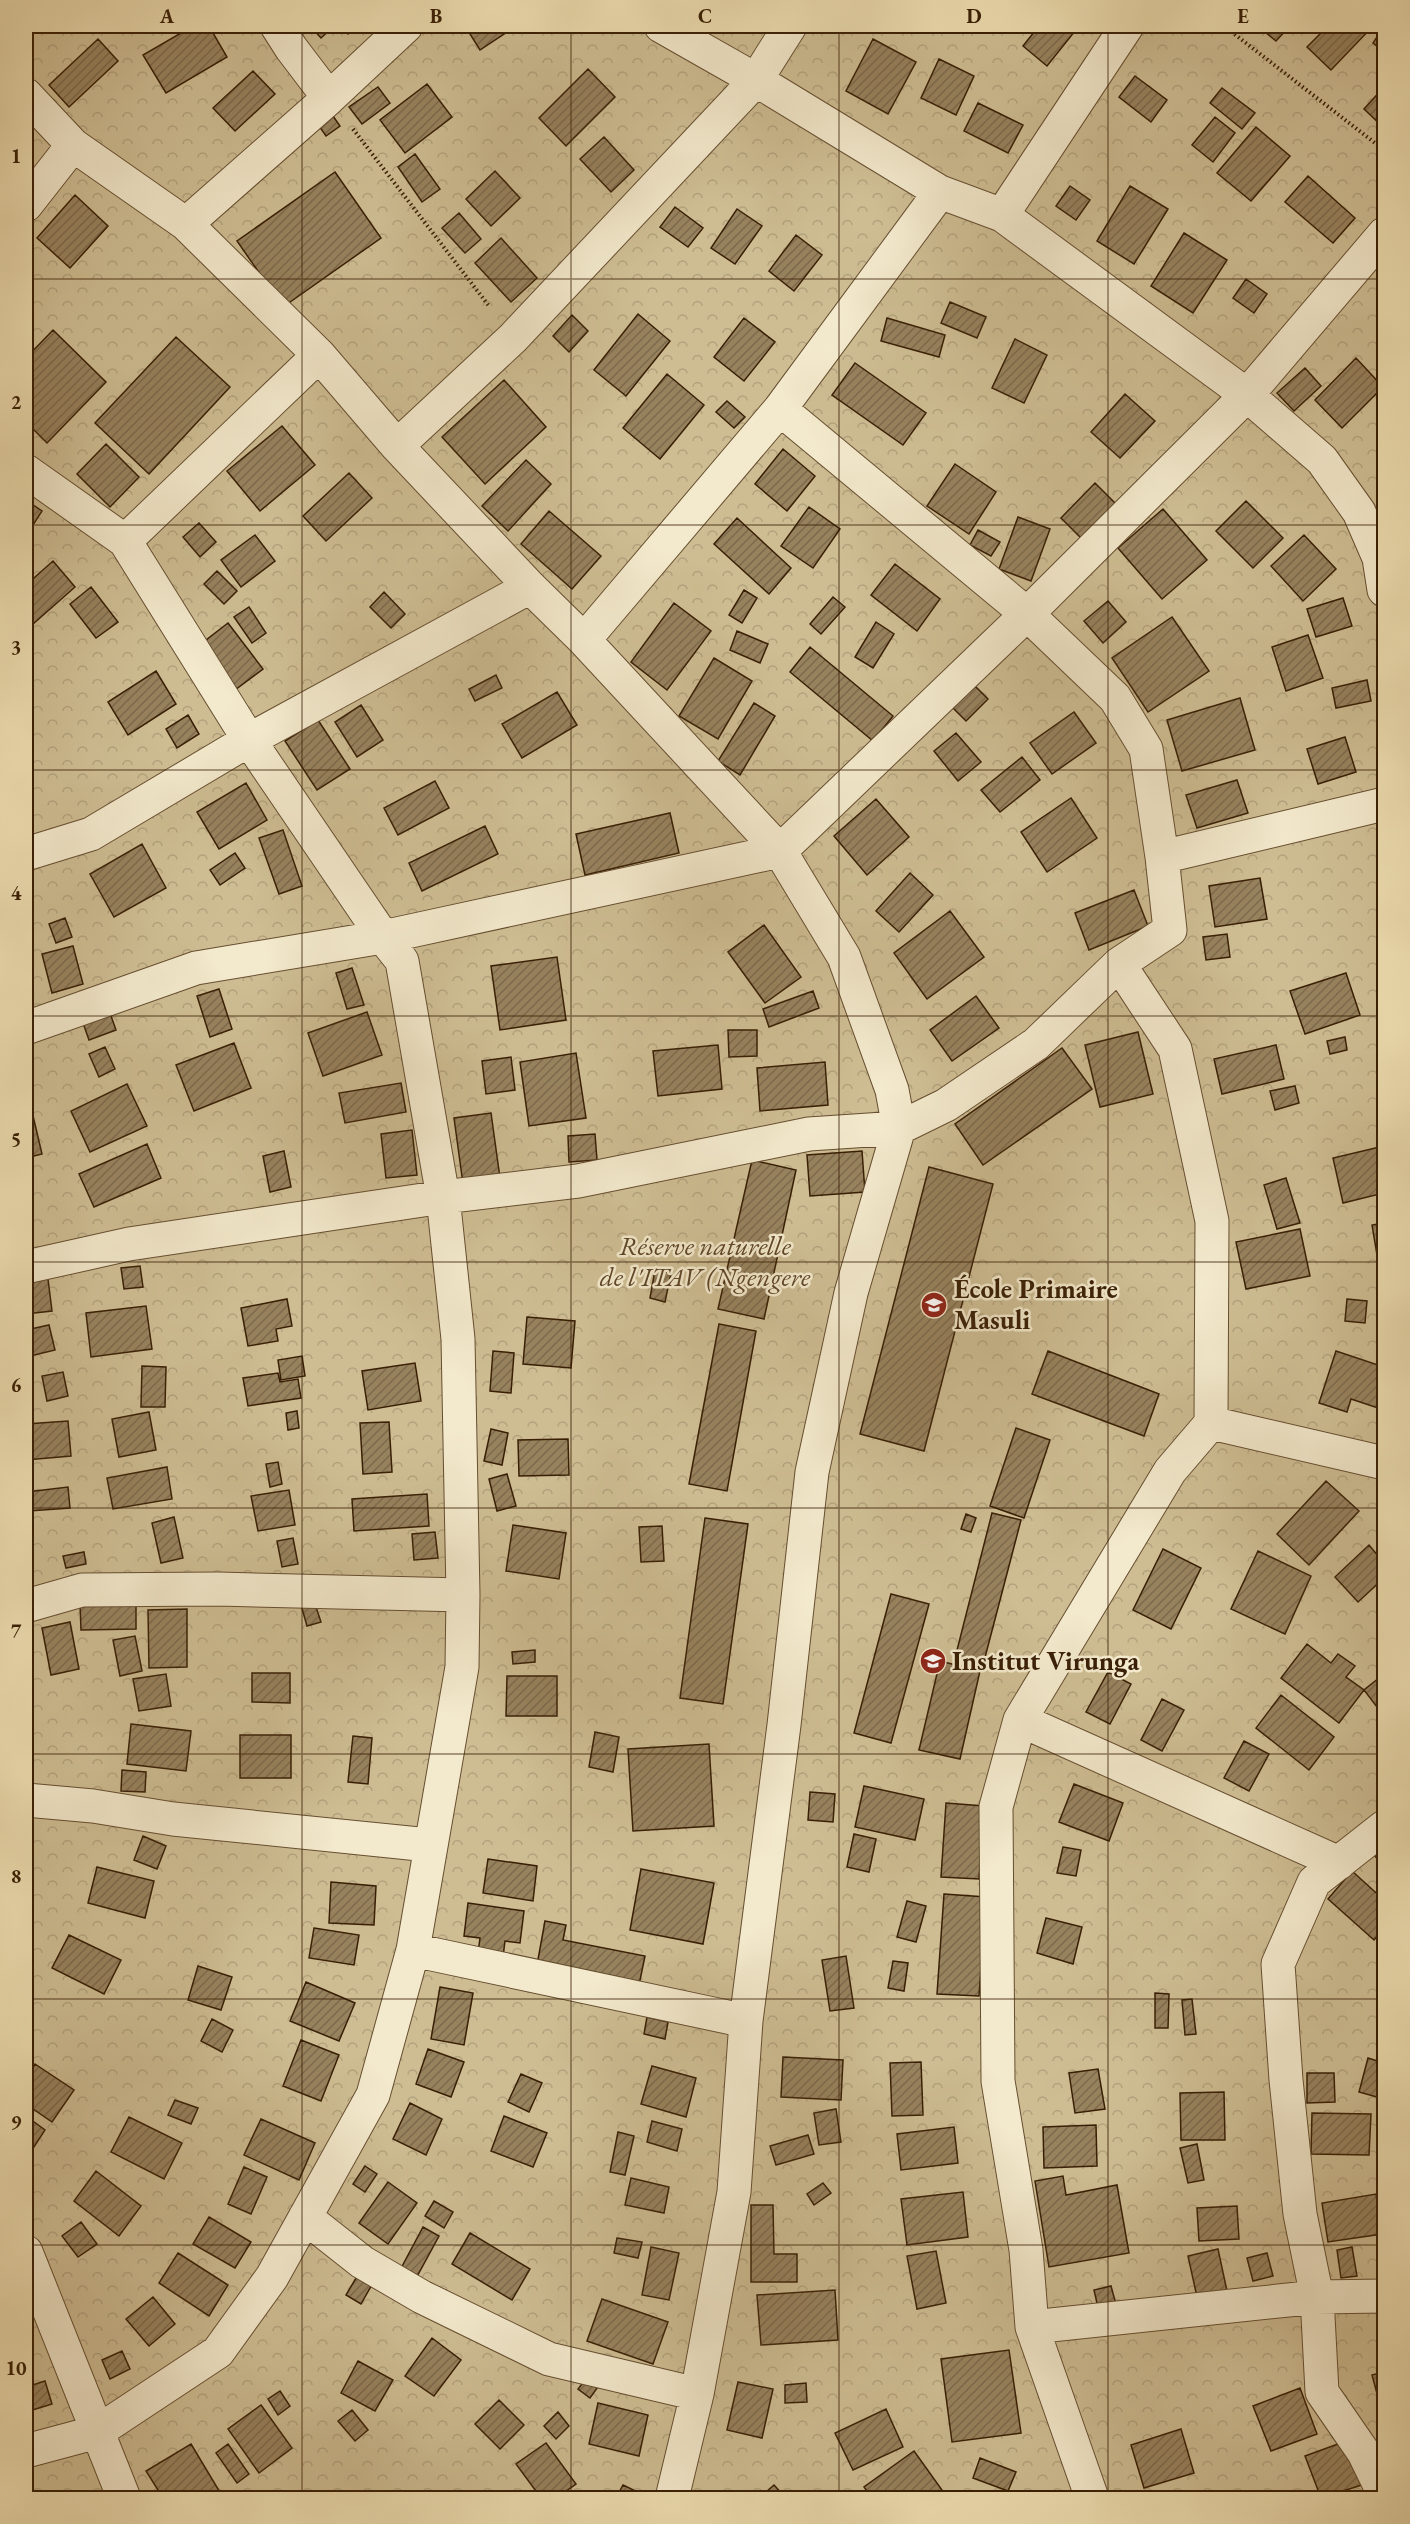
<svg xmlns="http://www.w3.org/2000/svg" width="1410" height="2524" font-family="'EB Garamond',serif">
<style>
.forest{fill:url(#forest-crowns);stroke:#846e4c;stroke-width:1.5}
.building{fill:url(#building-hatch);stroke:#391f05;stroke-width:1.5}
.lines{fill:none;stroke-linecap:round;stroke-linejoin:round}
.minor-casing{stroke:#664e30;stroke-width:35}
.path{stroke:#391f05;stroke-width:4;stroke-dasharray:1.5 3;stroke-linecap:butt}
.minor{stroke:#f3e9cc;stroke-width:33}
.grid{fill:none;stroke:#391f05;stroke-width:1.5;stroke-opacity:0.55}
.labels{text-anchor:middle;stroke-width:5;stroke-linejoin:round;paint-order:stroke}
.park-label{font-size:27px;font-style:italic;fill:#5e4628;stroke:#f3e9cc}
.poi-label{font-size:27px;font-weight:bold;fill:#391f05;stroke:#f3e9cc;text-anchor:start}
.neatline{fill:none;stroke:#391f05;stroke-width:2}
.grid-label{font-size:20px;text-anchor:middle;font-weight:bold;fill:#391f05}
</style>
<defs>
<pattern id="forest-crowns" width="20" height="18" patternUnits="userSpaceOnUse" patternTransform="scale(1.5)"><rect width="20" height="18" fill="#cebd93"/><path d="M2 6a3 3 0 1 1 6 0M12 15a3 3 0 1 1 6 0" fill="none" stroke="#b2a27d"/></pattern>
<pattern id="building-hatch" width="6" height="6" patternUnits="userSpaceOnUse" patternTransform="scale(1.5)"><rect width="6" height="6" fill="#97825e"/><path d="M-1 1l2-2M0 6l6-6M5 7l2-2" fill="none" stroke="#7c6a4c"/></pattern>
</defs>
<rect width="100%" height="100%" fill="#edddb0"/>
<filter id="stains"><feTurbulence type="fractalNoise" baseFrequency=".00333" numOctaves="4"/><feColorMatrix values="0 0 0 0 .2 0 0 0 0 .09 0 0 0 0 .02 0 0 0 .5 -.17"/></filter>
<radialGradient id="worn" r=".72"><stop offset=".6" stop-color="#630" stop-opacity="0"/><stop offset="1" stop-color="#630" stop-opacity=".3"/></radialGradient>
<path class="forest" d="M26,26H1384V2498H26Z"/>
<path class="building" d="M193,26H209L227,57L166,93L143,55Z
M310,26H334L321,38Z
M340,26H356L348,34Z
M465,26H516L480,50Z
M1039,26H1079L1047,66L1023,46Z
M1258,26H1290L1276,41Z
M1328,26H1373L1331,70L1307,47Z
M1384,26V51L1373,43Z
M98,39L118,61L69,107L49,85Z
M873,39L916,62L888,114L846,91Z
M939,59L974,76L956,115L921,98Z
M588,69L615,97L566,146L539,118Z
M253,71L275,94L235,131L213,108Z
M1135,76L1167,100L1151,122L1119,97Z
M427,84L452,117L405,153L380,120Z
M378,87L390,103L362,124L349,107Z
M1384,87V128L1364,109Z
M1222,88L1255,113L1242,129L1210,103Z
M978,103L1023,125L1008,153L964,131Z
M333,116L340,126L326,136L319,126Z
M1215,117L1235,133L1213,162L1192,145Z
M1256,127L1290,156L1251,201L1217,173Z
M604,137L634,170L611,192L580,159Z
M415,154L440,189L422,202L398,167Z
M495,171L520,198L491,226L466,199Z
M335,172L381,238L283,307L237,241Z
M1308,176L1355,218L1333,243L1285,202Z
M1070,186L1090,200L1076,220L1056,206Z
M1130,186L1168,209L1134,264L1097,241Z
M75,195L108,226L70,268L37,238Z
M675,207L703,228L688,247L660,227Z
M737,209L762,226L735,264L711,248Z
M459,213L481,239L465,253L442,228Z
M1184,233L1227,260L1193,313L1151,286Z
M796,235L822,255L794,291L769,271Z
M501,238L537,278L511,302L475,263Z
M1246,279L1267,294L1254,313L1233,298Z
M950,302L986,317L977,338L941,323Z
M638,314L670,341L626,396L594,370Z
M572,315L588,331L569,352L553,336Z
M744,318L775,342L744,381L714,357Z
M887,318L945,335L939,357L881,341Z
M53,330L106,382L47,443L26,422V358Z
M176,337L230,387L149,474L95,423Z
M1015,339L1047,355L1024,403L992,388Z
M1356,358L1383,387L1342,428L1315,400Z
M855,363L926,413L903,445L832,395Z
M1305,368L1321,386L1294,411L1277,393Z
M667,374L704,405L660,459L623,428Z
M504,380L546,427L485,484L442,437Z
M1125,394L1155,421L1120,458L1091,432Z
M727,401L745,417L734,428L716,412Z
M282,426L315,465L260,511L227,471Z
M106,444L139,477L110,507L77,474Z
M783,449L815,476L787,511L755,484Z
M526,460L551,484L508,531L482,506Z
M955,464L996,492L969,534L927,506Z
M349,473L372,498L326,541L303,516Z
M1095,483L1116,504L1082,539L1061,518Z
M26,500L42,511L26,536Z
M1246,501L1283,538L1253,568L1216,531Z
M809,507L840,529L813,568L781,546Z
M1163,509L1207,560L1162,599L1118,548Z
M549,511L601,556L572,589L521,544Z
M1018,517L1050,529L1031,581L999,569Z
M737,518L791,568L769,594L714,544Z
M199,523L216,542L200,557L183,537Z
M978,530L1000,542L991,556L970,545Z
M255,535L275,561L241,587L221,560Z
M1304,535L1336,569L1303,601L1271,566Z
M53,561L75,587L32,625L26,617V585Z
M895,564L940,599L917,631L871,595Z
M217,571L237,591L224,604L204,584Z
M91,587L118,622L96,638L70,604Z
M744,590L757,598L742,623L729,615Z
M384,592L405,614L391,628L370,607Z
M833,597L845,607L821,634L810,624Z
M1343,598L1352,626L1316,637L1307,609Z
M1108,601L1126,622L1103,643L1084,621Z
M674,603L711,631L667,690L631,662Z
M249,607L266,633L252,643L234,617Z
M1172,617L1209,671L1148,712L1112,658Z
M876,622L894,634L873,668L855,657Z
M228,623L263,669L235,690L201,644Z
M737,631L768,644L760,663L730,650Z
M1308,635L1323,678L1286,691L1272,647Z
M810,647L893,716L873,741L790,672Z
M714,658L752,681L718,739L679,716Z
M156,671L176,704L128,735L108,702Z
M496,675L502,688L475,701L469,689Z
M1367,680L1371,701L1336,708L1332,688Z
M975,686L988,699L966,721L953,708Z
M557,692L577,725L522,758L502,724Z
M1240,698L1255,750L1182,771L1167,720Z
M754,703L775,716L740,775L718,761Z
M361,705L383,740L357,757L335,722Z
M1074,712L1096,743L1052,774L1030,743Z
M188,715L199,734L177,748L166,729Z
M318,720L350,769L317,790L285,741Z
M956,733L981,762L958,781L934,751Z
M1345,737L1356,772L1318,784L1307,749Z
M1022,757L1040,780L1000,812L981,790Z
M1237,780L1248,813L1197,828L1186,795Z
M435,781L449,808L398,835L384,808Z
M246,783L267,820L219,849L197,812Z
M1071,798L1097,838L1047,872L1021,832Z
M876,799L909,837L867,875L834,836Z
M670,813L679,853L585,875L576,834Z
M485,826L498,854L422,891L409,863Z
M283,830L302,886L279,894L259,838Z
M142,844L166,888L114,917L90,874Z
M235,853L245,868L220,885L210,870Z
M910,873L933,895L899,932L876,911Z
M1260,878L1267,919L1215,927L1209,886Z
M1134,890L1148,926L1089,950L1075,913Z
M950,911L984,957L927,999L894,953Z
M65,918L72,937L56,943L49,924Z
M764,925L801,977L765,1003L728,952Z
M1227,934L1230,957L1206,960L1203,937Z
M73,946L83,984L52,993L42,954Z
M557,957L566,1020L500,1030L491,966Z
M352,968L364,1005L347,1009L336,973Z
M1346,973L1360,1015L1305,1034L1290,991Z
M219,989L232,1029L210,1037L197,996Z
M813,991L819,1008L769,1027L763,1009Z
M976,996L999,1028L952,1061L930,1030Z
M367,1012L382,1055L323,1076L308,1033Z
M110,1013L116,1030L89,1040L83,1023Z
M728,1030H757V1056L729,1057Z
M1138,1032L1153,1094L1100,1107L1085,1045Z
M1345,1037L1347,1050L1330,1054L1327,1041Z
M234,1043L251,1088L194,1111L176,1065Z
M718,1045L722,1089L658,1096L653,1051Z
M1276,1045L1284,1079L1222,1094L1214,1059Z
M105,1047L115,1069L99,1077L89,1054Z
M1062,1048L1092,1089L983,1165L955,1124Z
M576,1053L586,1118L529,1126L520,1062Z
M511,1057L515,1090L486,1094L482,1061Z
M825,1062L828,1105L760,1111L757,1068Z
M401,1083L406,1112L345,1123L339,1093Z
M127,1084L147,1126L90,1152L71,1111Z
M26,1086L42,1154L26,1158Z
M1295,1086L1299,1103L1275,1110L1270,1091Z
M491,1113L500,1178L463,1184L454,1118Z
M412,1130L417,1175L386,1178L381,1134Z
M595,1134L597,1160L569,1162L568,1136Z
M147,1144L161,1178L94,1207L79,1174Z
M1384,1146V1193L1343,1203L1333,1158Z
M284,1151L291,1187L270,1192L263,1156Z
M862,1151L865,1192L810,1196L807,1155Z
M752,1160L796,1170L764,1319L718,1309Z
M929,1167L993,1184L924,1451L860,1434Z
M1286,1178L1300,1223L1277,1229L1264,1185Z
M1384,1223V1260L1378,1261L1372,1225Z
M1300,1229L1310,1276L1246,1289L1236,1242Z
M140,1266L143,1287L124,1289L121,1268Z
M655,1270L671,1273L665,1302L650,1298Z
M48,1279L52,1311L26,1314V1281Z
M287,1299L292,1326L276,1329L278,1341L248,1346L241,1308Z
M1347,1299L1367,1301L1365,1323L1345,1321Z
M146,1306L152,1349L91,1357L86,1313Z
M527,1317L575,1321L571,1368L523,1364Z
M719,1324L756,1331L727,1491L689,1484Z
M49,1325L55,1350L26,1357V1330Z
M493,1351L514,1353L511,1393L490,1391Z
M1048,1351L1159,1394L1144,1436L1032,1394Z
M1336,1351L1384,1367V1410L1351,1399L1347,1412L1319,1403Z
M302,1356L305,1376L281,1380L278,1360Z
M415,1363L421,1401L368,1410L362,1371Z
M142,1366L166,1367L165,1407H141Z
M63,1372L68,1396L47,1401L42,1376Z
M278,1373L280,1382L298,1379L301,1398L248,1406L243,1378Z
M297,1411L299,1428L288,1430L286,1413Z
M149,1412L156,1450L119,1457L112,1419Z
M68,1421L71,1456L26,1460V1424Z
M389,1422L392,1472L363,1474L360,1423Z
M1016,1428L1050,1440L1024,1518L990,1506Z
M491,1429L508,1433L502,1465L484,1461Z
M568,1439L569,1475L519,1476L518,1440Z
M278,1462L282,1484L270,1487L266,1464Z
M167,1467L172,1499L113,1509L107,1478Z
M507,1474L516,1506L497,1511L489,1479Z
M1326,1481L1359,1511L1309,1565L1277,1534Z
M68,1487L70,1508L29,1511L27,1492Z
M289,1490L295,1525L258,1531L251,1496Z
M427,1494L429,1526L354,1531L352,1499Z
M992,1513L1021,1520L983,1665L955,1658Z
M966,1514L976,1518L971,1532L961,1529Z
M174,1517L183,1558L161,1563L152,1523Z
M705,1518L748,1524L723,1704L680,1698Z
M513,1525L566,1533L559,1579L506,1571Z
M662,1526L664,1561L641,1562L639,1527Z
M435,1532L438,1558L414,1560L412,1534Z
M293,1538L298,1564L282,1567L277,1541Z
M1369,1545L1384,1563V1578L1358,1602L1335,1577Z
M1163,1549L1201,1568L1171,1629L1133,1610Z
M1258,1551L1311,1576L1285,1634L1231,1609Z
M84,1552L86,1564L66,1568L63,1556Z
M891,1594L929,1604L891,1743L854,1733Z
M314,1601L321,1622L307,1626L301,1605Z
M136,1603V1629L81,1630L80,1604Z
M187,1609V1667L149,1668L148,1610Z
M70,1622L79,1669L51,1675L42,1628Z
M135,1636L142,1671L120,1676L113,1640Z
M1307,1644L1331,1663L1338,1654L1355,1666L1346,1677L1364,1690L1339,1723L1281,1678Z
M535,1650V1662L513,1664L512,1652Z
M940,1661L980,1671L960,1759L919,1750Z
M1108,1672L1131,1684L1110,1724L1086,1712Z
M252,1673H290V1703L252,1702Z
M166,1674L171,1706L139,1711L133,1679Z
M1384,1674V1708L1380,1711L1364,1690Z
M507,1676H557V1716H506Z
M1281,1695L1334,1737L1309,1770L1256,1728Z
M1162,1699L1184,1710L1162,1751L1141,1740Z
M131,1724L191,1731L186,1771L127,1764Z
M595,1732L619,1737L613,1772L589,1767Z
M240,1735H291V1778H240Z
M353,1736L372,1738L368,1784L348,1782Z
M1244,1741L1269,1754L1249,1791L1224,1778Z
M709,1744L714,1826L633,1831L628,1749Z
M122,1770L146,1772L145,1792L121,1791Z
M1074,1784L1123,1803L1109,1841L1059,1822Z
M864,1786L924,1799L915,1840L855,1827Z
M810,1792L835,1794L833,1822L808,1820Z
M946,1803L984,1806L979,1879L941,1877Z
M854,1834L876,1839L869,1872L847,1867Z
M143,1836L166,1846L157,1869L134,1860Z
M1063,1847L1081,1850L1076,1876L1057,1873Z
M1384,1847V1867L1375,1856Z
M488,1859L537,1866L533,1901L483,1893Z
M97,1867L154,1881L145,1918L88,1903Z
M641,1869L714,1883L703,1944L630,1930Z
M1352,1871L1384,1900V1928L1374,1940L1328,1899Z
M331,1882L376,1886L374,1925L329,1923Z
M944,1894L986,1897L979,1996L937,1994Z
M907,1901L926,1906L916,1942L897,1937Z
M468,1903L524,1911L520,1943L505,1941L503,1957L478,1953L480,1938L464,1936Z
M1046,1918L1082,1927L1073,1964L1037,1953Z
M545,1921L566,1925L563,1940L645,1956L639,1985L537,1965Z
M314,1928L359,1935L354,1965L309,1958Z
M69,1935L121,1960L104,1994L52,1968Z
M846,1956L854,2008L830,2011L822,1960Z
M893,1961L908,1963L904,1991L888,1988Z
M198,1966L232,1977L221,2010L188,2000Z
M306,1982L355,2003L339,2041L290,2021Z
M440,1987L473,1993L464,2045L431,2039Z
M1155,1993L1169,1994L1168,2028H1155Z
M1192,1999L1196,2034L1185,2035L1182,2000Z
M647,2017L668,2022L665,2039L644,2034Z
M212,2019L233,2030L222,2052L201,2041Z
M301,2040L339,2055L321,2101L283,2086Z
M428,2049L464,2062L451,2097L416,2084Z
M783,2057L843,2060L841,2100L781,2097Z
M1368,2058L1384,2063V2099L1359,2092Z
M921,2062L923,2115L892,2116L890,2063Z
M35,2064L74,2090L52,2122L26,2104V2079Z
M652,2066L696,2078L686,2117L641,2104Z
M1098,2069L1105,2109L1075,2113L1069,2073Z
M1307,2073H1334L1335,2102L1307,2103Z
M521,2074L542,2083L529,2112L508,2102Z
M1224,2092L1225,2140H1181L1180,2093Z
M175,2100L198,2108L191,2124L168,2115Z
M410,2103L442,2119L426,2155L393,2139Z
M836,2109L841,2142L819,2145L814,2113Z
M1312,2113L1371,2114L1369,2155L1311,2154Z
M26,2116L45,2130L34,2147L26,2141Z
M504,2116L547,2133L533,2167L491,2151Z
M129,2117L182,2143L164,2179L111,2152Z
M261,2119L315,2143L299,2180L244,2155Z
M652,2121L682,2129L677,2151L647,2142Z
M1096,2125L1097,2166L1044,2168L1043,2127Z
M954,2127L958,2163L901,2170L897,2134Z
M618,2132L634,2136L625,2175L610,2172Z
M808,2135L814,2154L776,2165L770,2146Z
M1197,2144L1204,2180L1188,2183L1180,2148Z
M365,2166L377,2174L365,2192L353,2184Z
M244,2167L267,2177L251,2214L228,2204Z
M96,2171L141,2206L119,2236L74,2201Z
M1063,2176L1066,2195L1117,2185L1129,2253L1049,2267L1035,2181Z
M631,2178L669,2187L664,2213L625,2205Z
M388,2182L417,2203L388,2244L359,2223Z
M823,2183L831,2193L814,2205L807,2194Z
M963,2192L968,2237L907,2245L901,2199Z
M1376,2194L1382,2234L1328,2242L1322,2203Z
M434,2201L453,2212L444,2228L425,2216Z
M751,2205H773L774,2254H797V2282H751Z
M1237,2206L1239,2239L1199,2241L1197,2208Z
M209,2217L251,2242L235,2268L193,2244Z
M81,2222L97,2244L78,2257L62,2236Z
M423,2227L439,2236L414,2282L398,2274Z
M470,2233L530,2269L512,2300L452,2264Z
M617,2238L642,2242L638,2258L614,2253Z
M651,2247L679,2253L669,2300L642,2295Z
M1352,2247L1357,2276L1341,2278L1337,2250Z
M1218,2249L1227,2291L1197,2297L1188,2256Z
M936,2251L946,2303L917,2309L907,2256Z
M178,2253L228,2285L209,2316L159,2283Z
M1267,2253L1273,2276L1253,2281L1247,2258Z
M359,2273L374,2281L361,2304L346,2295Z
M1111,2286L1117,2308L1099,2312L1094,2290Z
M835,2290L838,2340L761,2345L757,2295Z
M153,2297L175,2324L149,2346L126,2319Z
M602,2299L668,2322L653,2364L587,2341Z
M432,2338L461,2360L434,2396L405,2376Z
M1009,2350L1021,2433L952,2442L941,2359Z
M122,2351L130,2369L110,2379L102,2360Z
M358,2361L393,2380L375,2411L341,2393Z
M1384,2372V2416H1383L1372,2375Z
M588,2376L600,2384L590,2398L578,2389Z
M45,2381L52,2404L26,2412V2387Z
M738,2382L773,2389L762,2438L727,2430Z
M806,2383L807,2402L785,2403V2385Z
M1300,2388L1317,2434L1271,2451L1253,2406Z
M280,2391L290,2406L278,2415L268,2399Z
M499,2400L524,2425L500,2449L475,2424Z
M598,2403L648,2415L639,2456L589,2444Z
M261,2405L292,2448L259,2473L228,2429Z
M886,2409L903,2447L853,2470L835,2433Z
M352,2410L368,2430L355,2441L338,2421Z
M558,2412L569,2426L556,2439L544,2426Z
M1181,2429L1194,2473L1144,2488L1131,2445Z
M1349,2440L1365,2484L1321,2498L1305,2456Z
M546,2443L576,2484L556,2498H541L516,2464Z
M191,2444L221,2494L214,2498H163L146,2471Z
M228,2444L249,2474L237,2483L216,2453Z
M914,2451L942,2490L931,2498H872L864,2487Z
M980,2458L1016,2472L1008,2491L973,2478Z
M623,2485L644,2495L642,2498H616Z
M774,2485L786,2498H759Z"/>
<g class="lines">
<defs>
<path id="minor" d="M277,26L291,48L329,98
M661,26L756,80L940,192L1002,215L1247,395L1322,460L1359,512L1379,558L1384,590
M26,95L73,145L186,224L319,355L397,446L530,587L584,640L780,851L844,957L892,1090L899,1128L851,1293L812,1472L784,1725L746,2021L734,2192L697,2394L672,2498
M26,205L73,145
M1002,215L1127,26
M186,224L329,98L406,26
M397,446L513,338L756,80L790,26
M26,471L125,541L249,740L383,937L402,961L443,1197L458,1339L463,1595L462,1667L413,1950L373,2095L272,2277L218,2352L97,2432L26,2451
M125,541L319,355
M584,640L780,409L940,192
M26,854L91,834L249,740L530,587
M1162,857L1384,804
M26,1028L196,968L383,937L780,851L1027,614L1247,395L1384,234
M26,1267L129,1244L443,1197L578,1181L809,1134L899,1128L946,1105L1036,1044L1119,964L1170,930L1162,857L1146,749L1115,698L1027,614L780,409
M1211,1423L1384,1463
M26,1606L82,1590L218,1589L463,1595
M1020,1720L1339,1863
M26,1800L93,1806L173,1819L429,1845
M1384,1827L1314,1882L1278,1964L1286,2080L1300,2214L1317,2297L1322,2392L1364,2453L1384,2494
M413,1950L746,2021
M305,2217L362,2262L422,2297L549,2359L697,2394
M26,2252L124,2498
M1032,2327L1317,2297L1384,2296
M1092,2498L1032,2327L1026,2250L998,2081L996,1807L1020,1720L1170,1471L1211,1423L1212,1221L1175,1049L1119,964"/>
</defs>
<use href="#minor" class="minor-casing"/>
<path class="path" d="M1224,26L1384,150
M353,129L489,306"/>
<use href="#minor" class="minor"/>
</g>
<path class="grid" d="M302,26V2498M571,26V2498M839,26V2498M1108,26V2498M26,279H1384M26,525H1384M26,770H1384M26,1016H1384M26,1262H1384M26,1508H1384M26,1754H1384M26,1999H1384M26,2245H1384"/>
<defs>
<symbol id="school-disc" viewBox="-11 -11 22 22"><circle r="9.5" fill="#8f2418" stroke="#f3e9cc"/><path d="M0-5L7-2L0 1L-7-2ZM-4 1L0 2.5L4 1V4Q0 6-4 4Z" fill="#fff"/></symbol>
</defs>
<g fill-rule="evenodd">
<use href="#school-disc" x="919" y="1290" width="30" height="30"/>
<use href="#school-disc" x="918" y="1646" width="30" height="30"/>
</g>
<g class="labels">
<g class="park-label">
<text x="705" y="1255">Réserve naturelle<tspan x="705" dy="31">de l'ITAV (Ngengere</tspan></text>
</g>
<g class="poi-label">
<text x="954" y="1298">École Primaire<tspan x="954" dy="31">Masuli</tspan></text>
<text x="952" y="1670">Institut Virunga</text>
</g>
</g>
<rect width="1410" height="2524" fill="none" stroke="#edddb0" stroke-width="66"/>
<rect x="33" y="33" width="1344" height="2458" class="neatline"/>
<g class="grid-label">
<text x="167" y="23">A</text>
<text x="436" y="23">B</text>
<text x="705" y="23">C</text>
<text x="974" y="23">D</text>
<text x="1243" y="23">E</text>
<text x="16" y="163">1</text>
<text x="16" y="409">2</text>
<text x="16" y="654">3</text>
<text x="16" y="900">4</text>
<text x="16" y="1146">5</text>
<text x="16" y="1392">6</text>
<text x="16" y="1638">7</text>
<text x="16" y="1883">8</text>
<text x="16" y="2129">9</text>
<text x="16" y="2375">10</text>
</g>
<rect width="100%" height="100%" filter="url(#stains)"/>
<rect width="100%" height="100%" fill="url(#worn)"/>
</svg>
